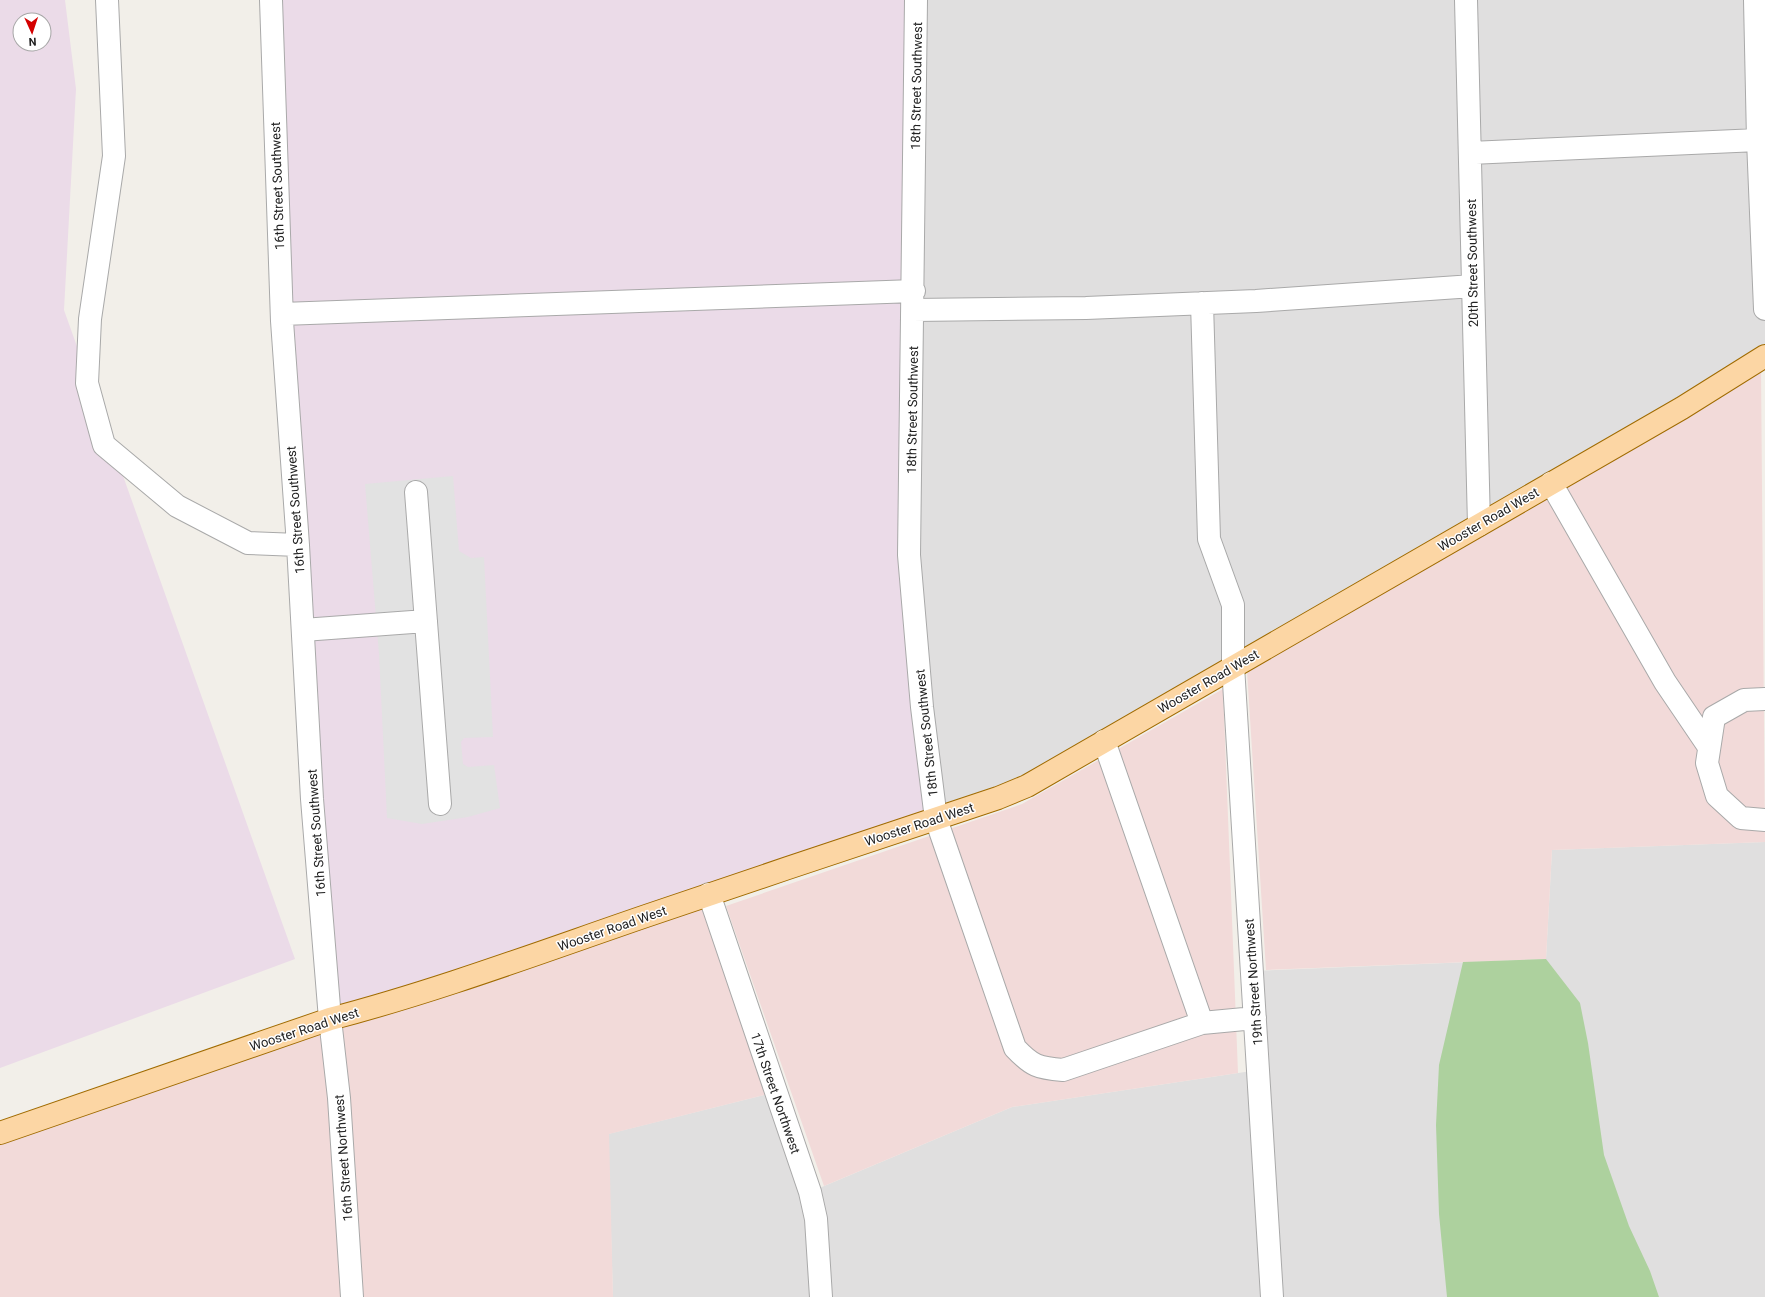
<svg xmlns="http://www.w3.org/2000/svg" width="1765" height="1297" font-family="Roboto,sans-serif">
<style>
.residential{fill:#e0dfdf}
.commercial{fill:#f2dad9}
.industrial{fill:#ebdbe8;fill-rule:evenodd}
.forest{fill:#add19e}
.parking{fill:#e2e2e2}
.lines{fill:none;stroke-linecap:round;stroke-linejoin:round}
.minor-casing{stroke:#a9a9a9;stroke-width:24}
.major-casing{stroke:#a06b00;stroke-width:24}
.minor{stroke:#fff;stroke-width:22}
.major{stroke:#fcd6a4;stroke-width:22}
.labels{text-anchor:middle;stroke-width:3;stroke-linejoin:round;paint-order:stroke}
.street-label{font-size:13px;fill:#222;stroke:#fff}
</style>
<rect width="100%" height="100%" fill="#f2efe9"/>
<path class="residential" d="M916,0H1765V356L1027,786L936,819L909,555Z
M1765,842V1297H613L608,1134L776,1092L810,1192L1012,1107L1258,1070L1252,971L1546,959L1552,850Z"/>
<path class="commercial" d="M1761,369L1765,842L1552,850L1546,959L1266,970L1247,671Z
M1223,689L1238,1073L1012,1107L824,1186L726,906L1022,804Z
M709,894L776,1092L609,1134L613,1297H0V1133Z"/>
<path class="industrial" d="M0,0H65L76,89L64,310L295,959L0,1068ZM20,20H44V44H20Z
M270,0H916L909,555L936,819L330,1019Z"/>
<path class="forest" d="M1546,959L1580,1003L1588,1043L1604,1155L1629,1226L1650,1271L1659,1297H1447L1439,1214L1436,1125L1439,1065L1463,962Z"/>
<path class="parking" d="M453,476L459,551L471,558L484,557L493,737L464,738L461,742L463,764L468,767L494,765L500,808L468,817L422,824L387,818L379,654L365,484Z"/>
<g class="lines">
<defs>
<path id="minor" d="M107,0L114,156L90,319L87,383L104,445L177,506L248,543L298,545
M271,0L282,321L298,545L312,799L330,1019L339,1098L352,1297
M916,0L909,555L922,707L936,819L1015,1048C1032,1066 1038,1068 1063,1070L1202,1023L1255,1018
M1466,0L1479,525
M1755,0L1758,140L1765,309
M1470,153L1758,140
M1202,303L1209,539L1233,605V666L1272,1297
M913,310L1086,308L1256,301L1473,286
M282,314L914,291
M1551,483L1665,682L1709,747
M416,492L440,804
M303,630L426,621
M1765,699L1744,700L1714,717L1707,763L1717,796L1741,818L1765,820
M1104,741L1202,1023
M709,894L810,1192L816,1219L821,1297"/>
<path id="major" d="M0,1133L330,1019C437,991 541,952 646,916C763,876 881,837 998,798L1027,786L1682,408L1765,356"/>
</defs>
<use href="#minor" class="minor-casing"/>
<use href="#major" class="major-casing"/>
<use href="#minor" class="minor"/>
<use href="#major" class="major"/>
</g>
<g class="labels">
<g class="street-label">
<text transform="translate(916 86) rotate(-89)" y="5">18th Street Southwest</text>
<text transform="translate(277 186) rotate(-92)" y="5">16th Street Southwest</text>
<text transform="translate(1472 263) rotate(-91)" y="5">20th Street Southwest</text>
<text transform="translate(912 410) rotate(-89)" y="5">18th Street Southwest</text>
<text transform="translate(295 510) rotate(-94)" y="5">16th Street Southwest</text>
<text transform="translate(1488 519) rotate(-30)" y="5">Wooster Road West</text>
<text transform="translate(1208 681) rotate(-30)" y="5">Wooster Road West</text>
<text transform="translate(926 733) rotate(-96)" y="5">18th Street Southwest</text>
<text transform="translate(919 824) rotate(-18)" y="5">Wooster Road West</text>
<text transform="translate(316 833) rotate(-94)" y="5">16th Street Southwest</text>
<text transform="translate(612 928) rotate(-19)" y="5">Wooster Road West</text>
<text transform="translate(1253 982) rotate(-94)" y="5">19th Street Northwest</text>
<text transform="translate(304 1029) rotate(-18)" y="5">Wooster Road West</text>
<text transform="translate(776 1093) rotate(71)" y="5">17th Street Northwest</text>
<text transform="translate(343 1158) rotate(-94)" y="5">16th Street Northwest</text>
</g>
</g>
<g transform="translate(32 32) rotate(177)"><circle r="19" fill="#ffffff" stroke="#a7a7a7"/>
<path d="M0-3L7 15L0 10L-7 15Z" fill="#d40000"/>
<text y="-6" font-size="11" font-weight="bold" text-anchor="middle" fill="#222222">N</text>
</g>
</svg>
